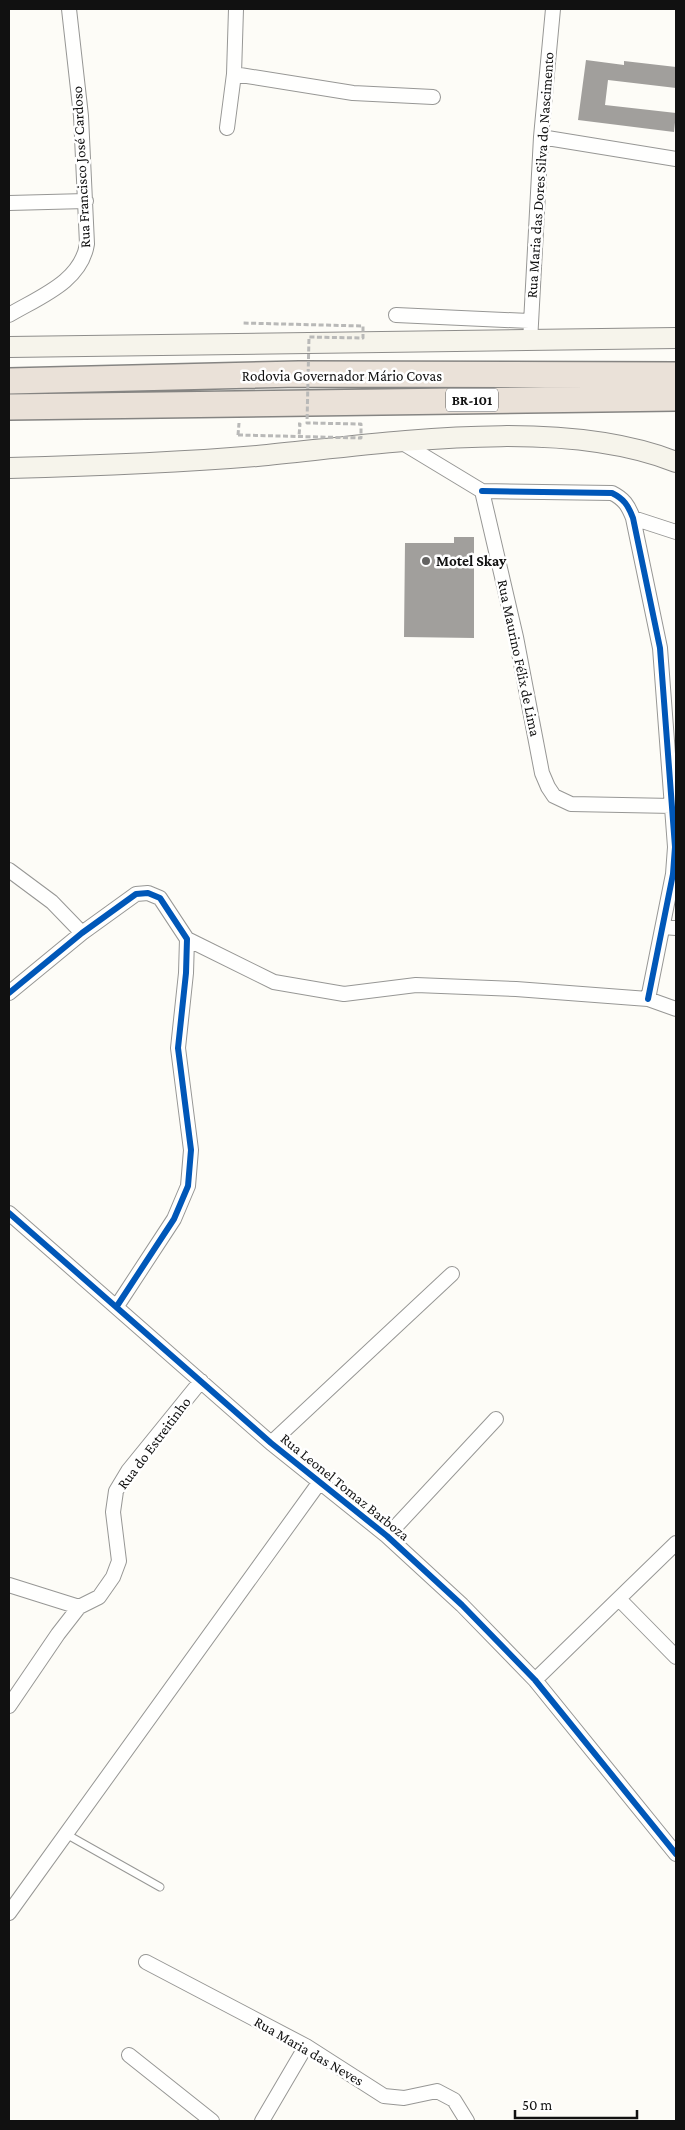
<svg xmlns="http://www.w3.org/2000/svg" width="685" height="2130" font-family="'Crimson Pro',serif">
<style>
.building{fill:#a19f9c}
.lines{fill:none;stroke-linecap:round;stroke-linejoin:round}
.lane-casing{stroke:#979795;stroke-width:9}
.street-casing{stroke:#979795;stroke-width:16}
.secondary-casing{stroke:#8e8d8b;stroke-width:22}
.highway-casing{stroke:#858482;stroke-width:28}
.path{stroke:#b9b9b8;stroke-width:3;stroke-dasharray:5 2.5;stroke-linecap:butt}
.lane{stroke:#fffffe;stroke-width:7}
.street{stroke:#fffffe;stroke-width:14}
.secondary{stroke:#f6f4eb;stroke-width:20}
.highway{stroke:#eae1d8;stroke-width:25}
.path-bridge{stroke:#b9b9b8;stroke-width:3;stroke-dasharray:5 2.5;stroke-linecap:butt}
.cycleway-casing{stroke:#fff;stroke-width:9}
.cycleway{stroke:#0057b8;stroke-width:6}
.poi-dot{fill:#646362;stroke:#fff;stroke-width:2}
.labels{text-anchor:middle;stroke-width:5;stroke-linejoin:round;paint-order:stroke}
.shield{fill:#fff;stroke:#585858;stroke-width:1}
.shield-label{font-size:14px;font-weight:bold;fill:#111}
.street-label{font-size:15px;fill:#111;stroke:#fff}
.poi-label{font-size:15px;font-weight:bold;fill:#111;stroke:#fff;text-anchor:start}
</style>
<rect width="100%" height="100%" fill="#fdfcf7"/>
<path class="building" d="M586,60L624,65V61L676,67V88L608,80L605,105L676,113L674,132L578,120Z
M454,537H474V638L404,637L405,543H454Z"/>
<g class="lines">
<defs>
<path id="lane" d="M66,1834L160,1887"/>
<path id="street" d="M234,74L353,93L433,97
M227,128L234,74L236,9
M541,137L676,159
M9,203L86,201
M9,315C39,297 81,282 87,244L81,116L69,9
M396,315L529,321
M530,342L541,137L553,9
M401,442L482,491L516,637L542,773L548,787L554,796L571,804L673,806
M482,491L612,493C624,499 628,505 633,518L660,648L675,847L673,874L648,999
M633,518L676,532
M9,870L52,902L82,933
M663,927L676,928
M187,939L274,982L344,994L416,985L516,989L648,999L676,1009
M9,993L82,933L136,894L148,893L160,898L187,939L186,973L178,1048L191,1150L188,1186L174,1219L117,1306
M9,1213L271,1443L387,1536L462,1605L535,1680L676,1854
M271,1443L452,1274
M387,1536L496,1419
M9,1585L79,1607
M619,1599L676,1657
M535,1680L676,1543
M9,1706L58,1634L79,1607L99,1597L113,1577L119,1561L113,1512L116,1491L128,1471L201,1381
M9,1913L319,1483
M146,1962L306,2046L384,2096L404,2098L437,2091L454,2100L467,2121
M129,2055L212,2121
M262,2121L306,2046"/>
<path id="secondary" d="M9,347L676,338
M9,468C92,466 175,463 257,456C383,444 557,415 676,462"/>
<path id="highway" d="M9,381L299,374L676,375
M9,407L676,398"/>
</defs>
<use href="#lane" class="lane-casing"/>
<use href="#street" class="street-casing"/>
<use href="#secondary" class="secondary-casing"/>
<use href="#highway" class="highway-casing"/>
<path class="path" d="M298,424H300L299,436
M238,435L239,423"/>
<use href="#lane" class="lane"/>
<use href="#street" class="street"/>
<use href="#secondary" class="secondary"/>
<use href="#highway" class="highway"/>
<path class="path-bridge" d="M238,435L361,438V424L307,423L309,337L363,338V326L243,323"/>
<defs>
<path id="cycleway" d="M482,491L612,493C624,499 628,505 633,518L660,648L675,847L673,874L648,999
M9,993L82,933L136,894L148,893L160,898L187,939L186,973L178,1048L191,1150L188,1186L174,1219L117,1306
M9,1213L271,1443L387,1536L462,1605L535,1680L676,1854"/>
</defs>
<use href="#cycleway" class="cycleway-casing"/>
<use href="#cycleway" class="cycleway"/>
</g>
<circle class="poi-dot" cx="426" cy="561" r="5"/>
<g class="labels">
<rect class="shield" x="446" y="388.5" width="52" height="23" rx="4"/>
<g class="shield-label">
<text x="472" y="405">BR-101</text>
</g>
<g class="street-label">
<text transform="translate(81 167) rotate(-93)" y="5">Rua Francisco José Cardoso</text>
<text transform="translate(540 175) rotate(-86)" y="5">Rua Maria das Dores Silva do Nascimento</text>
<text x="342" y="381">Rodovia Governador Mário Covas</text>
<text transform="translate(519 658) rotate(78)" y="5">Rua Maurino Félix de Lima</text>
<text transform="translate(154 1443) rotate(-53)" y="5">Rua do Estreitinho</text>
<text transform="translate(345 1487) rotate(39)" y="5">Rua Leonel Tomaz Barboza</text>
<text transform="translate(309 2051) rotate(30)" y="5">Rua Maria das Neves</text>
</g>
<g class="poi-label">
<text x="436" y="566">Motel Skay</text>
</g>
</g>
<rect width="685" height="2130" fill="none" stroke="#111111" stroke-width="20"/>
<path d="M515 2110v8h122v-8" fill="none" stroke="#111111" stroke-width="2.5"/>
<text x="522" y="2110" font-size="15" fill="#111111" stroke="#ffffff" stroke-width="4" paint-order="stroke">50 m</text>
</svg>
